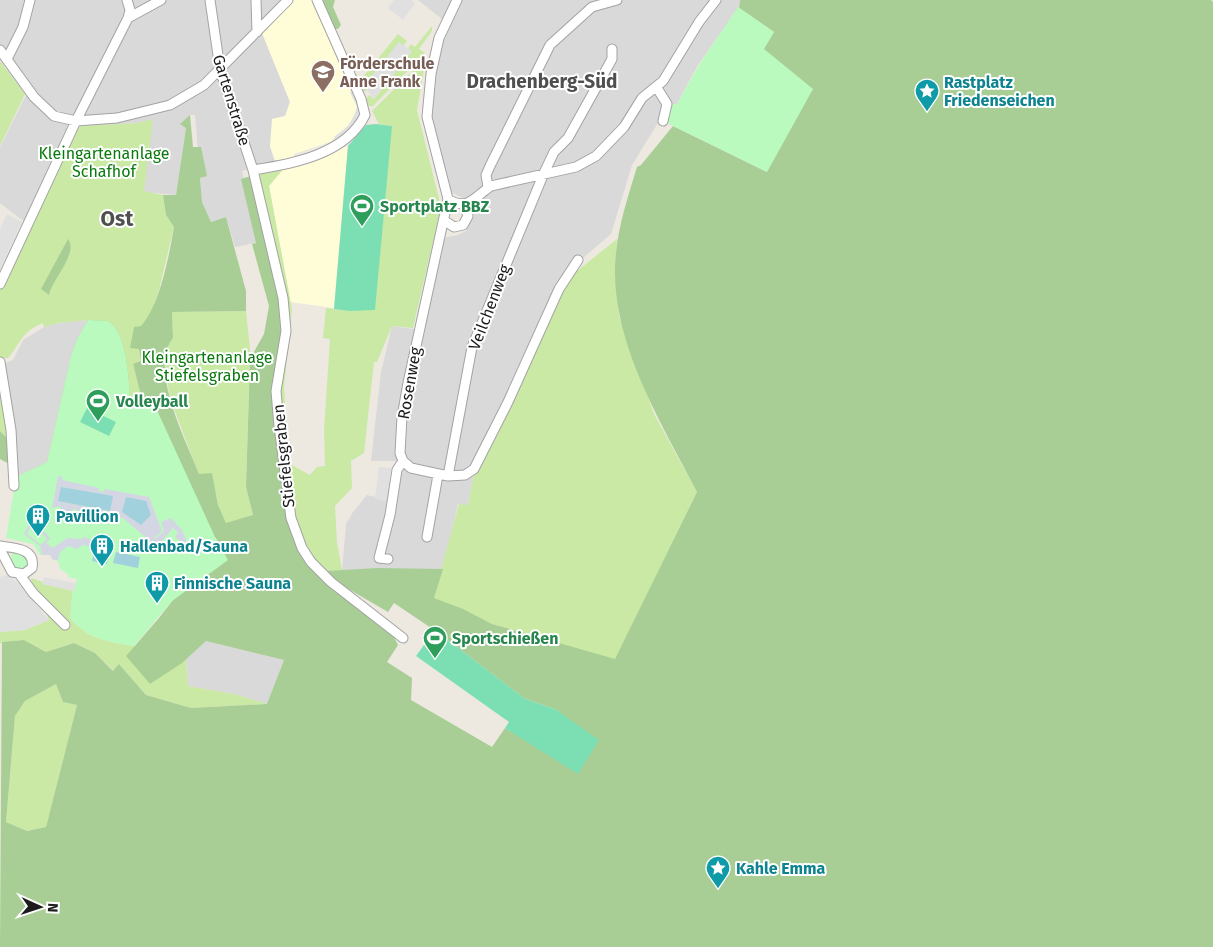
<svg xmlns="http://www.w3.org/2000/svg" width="1213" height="947" font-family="'Fira Sans',sans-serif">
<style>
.residential{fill:#dad9d9}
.education{fill:#fffdd8}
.grass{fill:#cae9a5}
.forest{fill:#a8ce95;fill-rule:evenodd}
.park{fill:#bbfabe}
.pitch{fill:#7cdfb4}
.parking{fill:#e0e0e0}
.plaza{fill:#d5d6e3;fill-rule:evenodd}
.water{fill:#a0d1dc}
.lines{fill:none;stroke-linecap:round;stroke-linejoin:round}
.minor-casing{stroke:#a3a3a3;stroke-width:11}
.minor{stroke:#fff;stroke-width:9}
.labels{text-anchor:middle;stroke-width:4;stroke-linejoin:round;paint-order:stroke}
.education-label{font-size:16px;font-weight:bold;fill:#785e54;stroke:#fff;text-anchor:start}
.culture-label{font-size:16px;font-weight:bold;fill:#0d838f;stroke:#fff;text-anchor:start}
.street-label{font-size:16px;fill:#1c1c1c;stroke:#fff}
.park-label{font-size:16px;fill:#097a0d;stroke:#fff}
.leisure-label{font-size:16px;font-weight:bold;fill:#27864d;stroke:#fff;text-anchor:start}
.quarter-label{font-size:19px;font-weight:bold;fill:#4f4f4f;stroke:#fff}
.district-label{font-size:21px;font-weight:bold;fill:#4f4f4f;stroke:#fff}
</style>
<rect width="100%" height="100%" fill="#ede9e1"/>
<path class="residential" d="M0,0H284L266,20L262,33L290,102L289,109L270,146L275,161L242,171L259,242L235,247L226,217L211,222L202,202L195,115H190L186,128L176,195L144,192L138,123L81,126L77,130L30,226L0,203V147L31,85L0,44Z
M418,0H740L739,7L698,65L677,104L669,105L632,165L611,234L582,259L567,279L474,474L468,506L458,504L443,569L342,570L346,524L353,512L367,495L395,502L403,465L395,461H371L381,372L392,326L421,330L443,238L458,235L466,231L479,205L450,192L430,110L437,57L448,24Z
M88,320L77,339L71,356L47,462L16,477L4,364L13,360L23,340L44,327L58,323Z
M206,641L284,660L268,704L234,694L188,686L186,659Z"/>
<path class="education" d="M294,0H313L354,90L351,92L357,107L354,117L348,126L330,142L294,154V157L275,161L270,146L272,119L285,116L290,102L262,33Z
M348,146L334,308L290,302L269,186L285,167Z"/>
<path class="grass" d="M432,26V31L419,49L425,53L373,106H367L365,100L369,95L374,99L412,51L408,48L411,44L415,47Z
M398,34L407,41L403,46L399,43L364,86L368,89L363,93L358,83Z
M426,58L417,110L441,207L413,328L392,326L377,362H374L364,453L351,461L352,488L335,506L337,542L342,570L324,571L304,556L289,519L277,426L285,331L258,174L285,167L269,186L292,309L284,388L290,464L310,475L317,467L325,466L324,430L330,339L323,338L326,308L349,311L391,126L379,124L372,111Z
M0,61L25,94L0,146Z
M153,119L144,191L163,195L166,215L174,227L158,294L149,317L141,327L139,349L141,361L133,365L140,392L138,404L130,400L121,340L88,320L58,323L44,327L43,323C21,332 21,343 8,358H0V289L77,130L81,126L138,123Z
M617,239L615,267L619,316L654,414L697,492L615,660L492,624L433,598L459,504L468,505L474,474L567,279Z
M246,311L250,349L246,487L253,515L226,524L218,505L216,492L199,475L170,398L165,369L166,346L173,338L172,312Z
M0,380L10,441L0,431Z
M31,578L43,582V584L74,591L70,617C85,639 110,642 134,646L150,684L186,659L188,686L234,694L268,704L191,708L146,695L120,665L114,671L95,653L74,643L46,652L24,640L2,642L0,644V632L25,630L49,620L47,615L57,612L32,585Z
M56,684L63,702L77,705L46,827L27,831L6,822L15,716L25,701Z"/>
<path class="forest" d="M321,0H335L333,7L341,25L338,29H334Z
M740,0H1211L1213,2V947H0L2,642L24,640L46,652L74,643L95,653L113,671L119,664L146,695L191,708L267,704L284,660L206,641L182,663L150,684L126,656L159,618L218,542L215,537L52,461L16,477L47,462L71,356L77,339L88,320L108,321C127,332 129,379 130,400L138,404L140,392L133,364L141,361L139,349L130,348L134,327L141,326C160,305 169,256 174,227L166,215L163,195H176L186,128L180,124L190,115L193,147H201L207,176L200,178L202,202L211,222L226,217L246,291V311L172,312L173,338C148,368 187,443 199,474L212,473L218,505L226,523L253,515L246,487L250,359L264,334L269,306L252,244L256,243L241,179L251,176L270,251L285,331L275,390L283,479L304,556L392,633L398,645L387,662L412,678L411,700L492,747L505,728L578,773L575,724L555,709L525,699L437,632L394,603L388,612L333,580L324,571L378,568L443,569L434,598L463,609L492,624L615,659L697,492C662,424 613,346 615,267C616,232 627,200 637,167L641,165L673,126L767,172L764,48L774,32L739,8ZM56,684L63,702L77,705L46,827L27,831L6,822L15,716L25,701Z
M68,239C79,252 52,280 49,295L41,289Z
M0,431L10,441L11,465L0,459Z"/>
<path class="park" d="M738,7L774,32L764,49L813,89L767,172L665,122L669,105L677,104L699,65Z
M88,320L108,321C127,332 129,379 130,400L156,408L215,537L228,560L172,601L134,646C110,642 85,639 70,617L72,594L77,579L68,577V574L60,569L58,561L53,560L50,555H40L33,544L6,538L16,477L47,462L71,356L77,339Z
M13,552L25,554L29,562L25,569L16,568L9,562Z"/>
<path class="pitch" d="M376,124L392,126L375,310L349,311L334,309L348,146L366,125Z
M87,408L116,422L109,436L80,422Z
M437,632L525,699L555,709L599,740L578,774L505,728L509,722L416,656L429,638L432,640Z"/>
<path class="parking" d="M394,0H411L415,3L403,20L388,8Z
M399,42L412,51L374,99L364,86Z
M354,90L361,107L360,118L338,142L334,137L348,126L355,114L357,107L350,92Z
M7,214L22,222L0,269V229Z
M379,467L391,468L387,501L375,499Z
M0,572V577L7,575L18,583L49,620L25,630L0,632Z
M44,577L76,583L74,591L42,584Z"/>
<path class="plaza" d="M58,476L63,477L62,480L99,488V491L104,492L105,489L149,497L162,531L155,537V539L164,531L161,522L171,518L182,530L187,542L185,545L175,537L178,532L173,528L157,547L123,518H117L116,521H111L109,516L108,520L95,517L96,514L91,513L90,516L78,513V510L73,509L72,512L60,510L61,506L52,508ZM62,487L108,496L110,511L59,501Z
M30,523L46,533L50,539L46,543L53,548L67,538L81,539L84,537L95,541L94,547L82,545L78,549L68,546L60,552L58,560H53L50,555H42L40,546L24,534ZM31,526L40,531L47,539L41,545L27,534Z"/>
<path class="water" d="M61,487L113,496L110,511L58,501Z
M126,497L146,501L151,515L141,525L122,512Z
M96,545L110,548L107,564L92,561Z
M116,552L140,557L138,568L113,563Z"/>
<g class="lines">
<defs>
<path id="minor" d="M210,0L220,69L253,170L283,298L286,331L276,391L279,426L291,518L302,548L311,562L331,582L403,638
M256,0L257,32
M457,0L439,38L431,74L427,117L448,199L408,383L402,417L400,453L403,461L411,468L448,476L472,347L544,173L554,152L568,138L612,59V49
M128,18L161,0
M0,50L34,97L54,116L76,121L117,118L170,105L204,85L288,0
M7,59L23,27L30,0
M657,88L667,104L663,121
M253,170C293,164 346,154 365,115L361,99L317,0
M488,187L486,175L490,166L550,45L592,7L617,0
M448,199C468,212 475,196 491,186L576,167L596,156L624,127L642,98L663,81L699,22L716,0
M445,221L454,227L463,225L468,216L464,205
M0,284L76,121L128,18L130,10L127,0
M0,362L11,430L14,486
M448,476L465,475L474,469L508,402L559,289L578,260
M427,537L438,475
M0,546C14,548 36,548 32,568L24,574L12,572L0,549
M388,559L379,558L390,515L397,470L403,461
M20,575L33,593L65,625"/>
</defs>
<use href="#minor" class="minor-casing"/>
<use href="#minor" class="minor"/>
</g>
<defs>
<symbol id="school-pin" viewBox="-11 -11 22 30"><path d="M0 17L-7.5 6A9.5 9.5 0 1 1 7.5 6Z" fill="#8d6e63" stroke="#fff"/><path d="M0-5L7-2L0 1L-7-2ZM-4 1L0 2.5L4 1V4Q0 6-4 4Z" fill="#fff"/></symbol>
<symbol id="sight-pin" viewBox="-11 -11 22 30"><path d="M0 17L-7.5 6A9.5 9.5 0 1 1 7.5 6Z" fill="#0f9aa8" stroke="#fff"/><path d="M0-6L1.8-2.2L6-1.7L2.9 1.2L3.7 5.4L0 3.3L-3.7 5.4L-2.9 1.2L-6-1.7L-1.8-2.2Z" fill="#fff"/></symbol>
<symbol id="stadium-pin" viewBox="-11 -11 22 30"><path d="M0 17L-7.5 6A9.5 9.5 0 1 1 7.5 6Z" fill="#2e9e5b" stroke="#fff"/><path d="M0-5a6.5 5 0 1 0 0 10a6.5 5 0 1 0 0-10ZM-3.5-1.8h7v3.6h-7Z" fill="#fff"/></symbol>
<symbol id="building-pin" viewBox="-11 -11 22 30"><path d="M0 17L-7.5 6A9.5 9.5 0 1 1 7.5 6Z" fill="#0f9aa8" stroke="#fff"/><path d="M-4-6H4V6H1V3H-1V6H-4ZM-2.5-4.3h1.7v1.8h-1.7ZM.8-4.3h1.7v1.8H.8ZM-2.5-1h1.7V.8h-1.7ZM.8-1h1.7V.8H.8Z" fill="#fff"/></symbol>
</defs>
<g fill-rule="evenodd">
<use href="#school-pin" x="309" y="58" width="28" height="38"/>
<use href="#sight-pin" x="913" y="77" width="28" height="38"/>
<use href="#stadium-pin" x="348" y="192" width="28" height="38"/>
<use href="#stadium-pin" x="84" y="387" width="28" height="38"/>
<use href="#building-pin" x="24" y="502" width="28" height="38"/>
<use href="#building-pin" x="88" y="532" width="28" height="38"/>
<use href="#building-pin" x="143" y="569" width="28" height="38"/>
<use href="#stadium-pin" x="421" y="624" width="28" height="38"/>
<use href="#sight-pin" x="704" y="854" width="28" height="38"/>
</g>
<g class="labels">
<g class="education-label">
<text x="340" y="69">Förderschule<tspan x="340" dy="18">Anne Frank</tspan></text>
</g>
<g class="culture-label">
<text x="944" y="88">Rastplatz<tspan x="944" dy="18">Friedenseichen</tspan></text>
<text x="56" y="522">Pavillion</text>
<text x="120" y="552">Hallenbad/Sauna</text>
<text x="174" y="589">Finnische Sauna</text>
<text x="736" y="874">Kahle Emma</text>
</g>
<g class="street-label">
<text transform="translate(232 100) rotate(73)" y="6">Gartenstraße</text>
<text transform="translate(489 307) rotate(-69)" y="6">Veilchenweg</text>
<text transform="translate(409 383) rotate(-80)" y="6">Rosenweg</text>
<text transform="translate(283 456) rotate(-96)" y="6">Stiefelsgraben</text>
</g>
<g class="park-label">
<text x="104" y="159">Kleingartenanlage<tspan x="104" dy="18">Schafhof</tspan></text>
<text x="207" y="363">Kleingartenanlage<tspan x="207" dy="18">Stiefelsgraben</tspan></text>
</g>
<g class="leisure-label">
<text x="380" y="212">Sportplatz BBZ</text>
<text x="116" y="407">Volleyball</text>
<text x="452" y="644">Sportschießen</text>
</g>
<g class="quarter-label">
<text x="542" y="88">Drachenberg-Süd</text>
</g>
<g class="district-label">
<text x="117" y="226">Ost</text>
</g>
</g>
<g transform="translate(40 907) rotate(93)" stroke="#ffffff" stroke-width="4" paint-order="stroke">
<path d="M0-4L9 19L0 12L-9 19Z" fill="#1c1c1c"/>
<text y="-8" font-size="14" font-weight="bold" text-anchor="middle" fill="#1c1c1c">N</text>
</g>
</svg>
